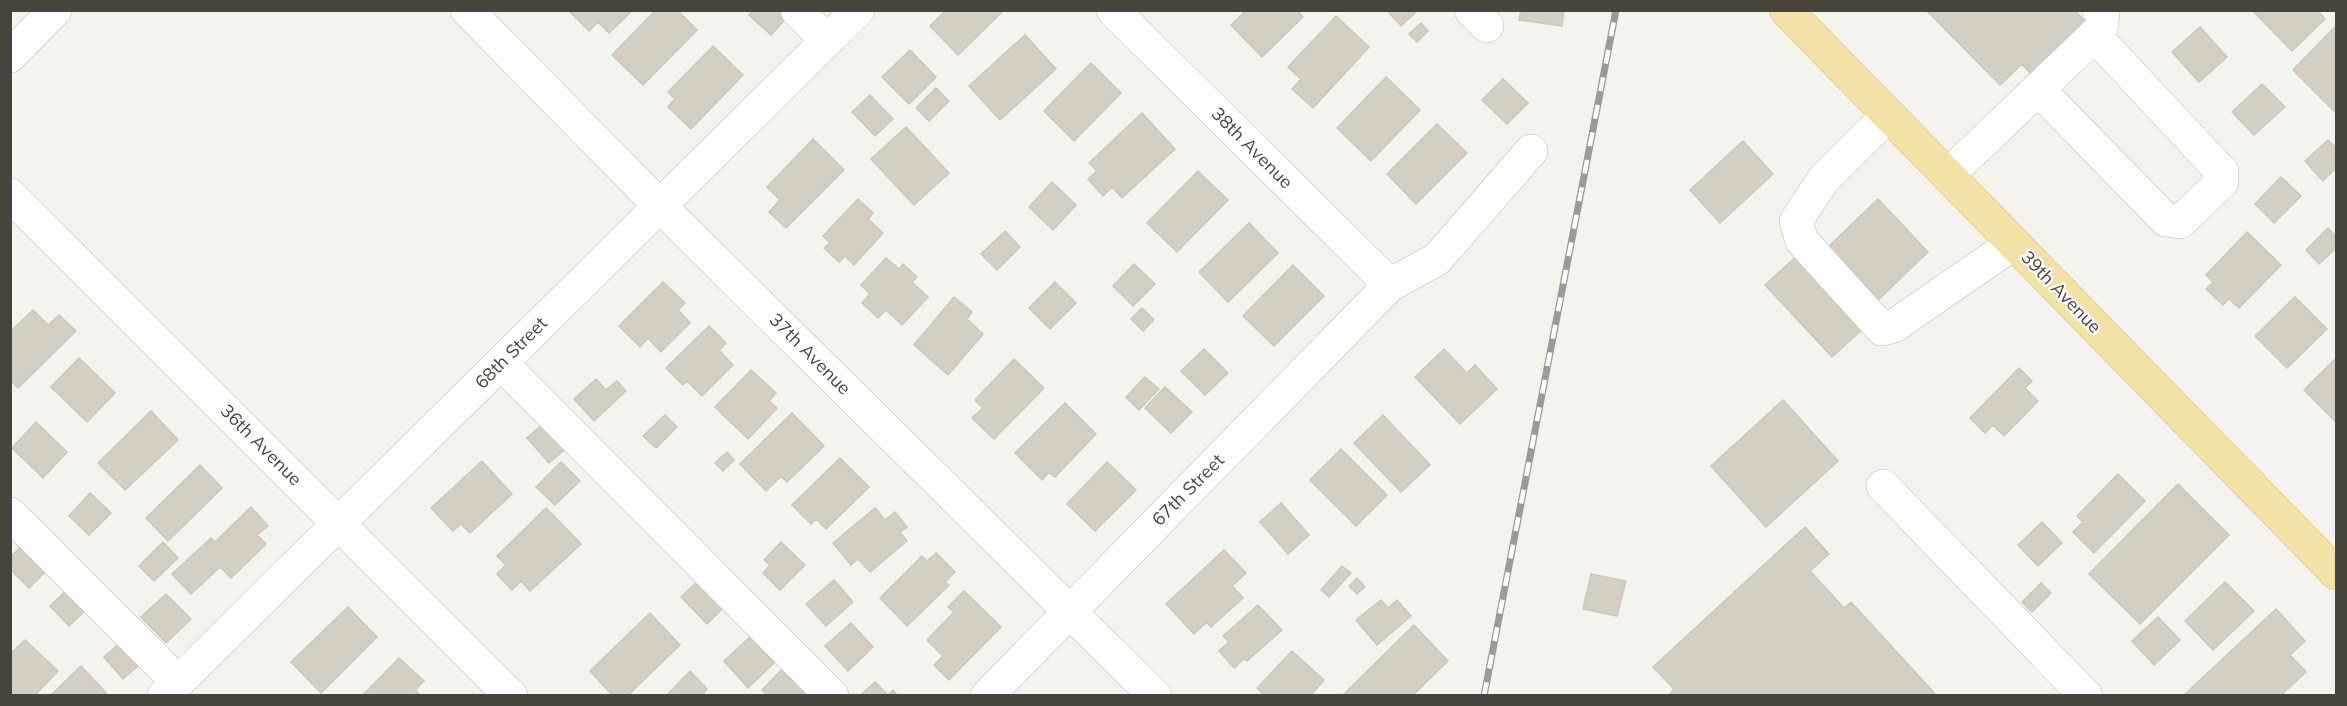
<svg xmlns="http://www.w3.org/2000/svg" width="2347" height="706" font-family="Mulish,sans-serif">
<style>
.building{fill:#d5cfc3;stroke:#cfc7b7;stroke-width:1.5}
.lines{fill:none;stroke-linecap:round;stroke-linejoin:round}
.minor-casing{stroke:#bfbbb0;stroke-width:34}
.major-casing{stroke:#d7c078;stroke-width:34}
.minor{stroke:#fff;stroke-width:33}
.major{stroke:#f3e1a7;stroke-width:33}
.rail-casing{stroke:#9a9a9a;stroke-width:7}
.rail{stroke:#fff;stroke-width:4.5;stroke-dasharray:14;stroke-linecap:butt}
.labels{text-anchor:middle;stroke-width:4.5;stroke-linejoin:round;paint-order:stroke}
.street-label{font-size:18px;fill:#48443b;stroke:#fff}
</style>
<rect width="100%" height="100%" fill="#f5f3ed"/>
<path class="building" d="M633,10L609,33L598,22L589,31L569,11Z
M656,10H677L697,30L643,85L612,55Z
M753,10H786L790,14L771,35L749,15Z
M946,10H1004L958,55L930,26Z
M1247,10H1297L1303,17L1262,57L1231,25Z
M1391,10H1418L1401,26L1389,13Z
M1521,10H1564L1562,26L1519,20Z
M1926,10H2074L2085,21L2031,74L2022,64L2000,85Z
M2252,10H2317L2325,19L2292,51Z
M1336,16L1369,47L1313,108L1292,89L1301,79L1288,67Z
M1421,23L1428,31L1417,42L1409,34Z
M2200,27L2227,57L2199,82L2172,52Z
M2334,28L2336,31V113L2293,70Z
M1025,35L1056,69L1000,120L969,86Z
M713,46L743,75L691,129L668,107L675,99L668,92Z
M910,50L936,77L909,104L882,77Z
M1091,63L1121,93L1074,141L1044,111Z
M1386,77L1420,110L1371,161L1337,128Z
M1503,79L1528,103L1507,124L1482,100Z
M2262,84L2285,107L2254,135L2232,112Z
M936,88L949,101L929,121L916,108Z
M870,95L893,119L875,136L852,112Z
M1142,113L1175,149L1122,198L1112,187L1103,196L1088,179L1097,171L1089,163Z
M1437,124L1467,153L1416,204L1387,174Z
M906,127L949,173L914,205L871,159Z
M813,139L844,170L786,228L769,212L780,200L767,187Z
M2328,140L2336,148V168L2323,181L2305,161Z
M1743,141L1773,174L1720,223L1690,190Z
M1198,171L1228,200L1177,252L1147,223Z
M2281,177L2301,196L2274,223L2255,204Z
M1052,182L1076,205L1053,230L1029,207Z
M858,199L873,213L868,219L883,233L854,265L845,256L839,262L824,248L830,243L823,236Z
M1878,199L1928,252L1877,301L1827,248Z
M1249,223L1278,253L1228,302L1199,272Z
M2328,228L2336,237V248L2319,264L2306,250Z
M1005,231L1020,247L997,270L981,254Z
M2247,232L2281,265L2239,308L2229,299L2223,305L2206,289L2213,282L2206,275Z
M1798,255L1865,327L1832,357L1765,285Z
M886,258L899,269L903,264L917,277L912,282L928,297L902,325L886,310L878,318L862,303L870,294L861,285Z
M1134,264L1155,284L1133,306L1113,286Z
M1293,265L1324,296L1274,346L1243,316Z
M663,282L685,303L678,310L690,323L661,352L648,338L640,347L619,326Z
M1055,282L1076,303L1050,329L1029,308Z
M954,297L972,312L967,319L983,334L948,375L914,345Z
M2295,297L2327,329L2287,368L2255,336Z
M1142,308L1154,320L1143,331L1131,319Z
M33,310L48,325L59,315L76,331L18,388L10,380V332Z
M709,326L726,343L719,350L733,365L702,396L687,381L683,385L666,368Z
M1204,349L1228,373L1205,395L1181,371Z
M1444,349L1467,373L1475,365L1497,389L1460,424L1415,377Z
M79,358L115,393L87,422L51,387Z
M2336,358V422L2304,390Z
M1014,359L1044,388L994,439L972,418L983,408L975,400Z
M2019,368L2032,381L2025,388L2038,401L2004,436L1993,425L1985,433L1970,418Z
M751,370L776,393L769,401L777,408L748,439L715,407Z
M1145,377L1159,389L1139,410L1126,397Z
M596,379L606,390L617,381L626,391L594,421L574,399Z
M1165,387L1192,412L1171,433L1145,408Z
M1783,400L1838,461L1766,527L1711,466Z
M1065,403L1096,434L1055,477L1049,472L1042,480L1015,453Z
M151,411L178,440L125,490L98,463Z
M792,413L824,446L787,482L781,476L766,491L740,464Z
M665,415L677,427L656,448L643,436Z
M1383,415L1430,465L1401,492L1354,443Z
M547,420L570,445L549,463L527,438Z
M36,422L67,452L43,478L12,448Z
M1341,449L1387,495L1356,526L1310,480Z
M727,452L734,460L723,471L715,463Z
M840,458L869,487L826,529L816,519L811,524L792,505Z
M482,461L512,494L470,533L461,524L453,531L431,508Z
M561,462L580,481L555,505L536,487Z
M1107,462L1136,490L1095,531L1067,504Z
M200,465L222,488L168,541L146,518Z
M2118,474L2145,501L2094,553L2073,532L2083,522L2077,516Z
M2178,484L2229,535L2140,624L2089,574Z
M90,493L111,513L89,535L69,516Z
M1281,503L1309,535L1288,554L1260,522Z
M251,507L268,526L257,535L266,544L231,578L220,567L191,594L172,574L211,538L215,542Z
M546,508L581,544L530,591L521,581L512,590L497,574L506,565L497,556Z
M875,508L885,520L895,512L907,527L900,532L907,541L870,572L858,559L851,565L833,543Z
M2042,522L2062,543L2038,566L2018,545Z
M1805,527L1829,554L1810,571L1844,608L1851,602L1937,696H1668L1674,689L1653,667Z
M29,539L53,564L29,588L10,569V557Z
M163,542L178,558L154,581L139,566Z
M781,542L805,565L780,590L763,573L770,565L764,560Z
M1224,550L1246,573L1232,586L1243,598L1211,627L1207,622L1194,634L1166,604Z
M936,553L955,572L945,582L949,585L907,626L880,598L922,556L927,561Z
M1342,566L1351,573L1329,597L1321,590Z
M705,574L730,601L707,624L681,597Z
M1591,574L1626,581L1617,616L1583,609Z
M1357,578L1365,587L1357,594L1349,586Z
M834,580L853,602L826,626L806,604Z
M2225,582L2254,611L2213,650L2185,621Z
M74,583L93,603L69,626L50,606Z
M2041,583L2051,593L2032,612L2022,602Z
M964,591L1001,627L949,680L934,665L943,656L927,640L954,612L948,607Z
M166,594L191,619L166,643L141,617Z
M1381,600L1388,608L1397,600L1411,616L1377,645L1356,620Z
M1258,605L1282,630L1247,661L1244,659L1234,668L1219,651L1229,642L1223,636Z
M348,607L377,637L321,693L291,662Z
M2276,609L2305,641L2290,655L2306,672L2280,696H2183Z
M650,613L680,645L627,696H613L590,671Z
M2158,617L2180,640L2154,665L2132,641Z
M851,623L873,647L848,671L825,646Z
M1414,625L1448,661L1412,696H1342Z
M126,637L146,659L123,679L104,657Z
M750,637L774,663L748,688L724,661Z
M25,640L58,671L34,696H10V654Z
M1292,651L1324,680L1310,696H1265L1257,688Z
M399,658L424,681L415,690L421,696H362Z
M787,664L813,689L807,696H768L762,690Z
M81,666L109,696H50Z
M690,671L707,689L701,696H666Z
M875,682L888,695L893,690L898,696H863L862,694Z"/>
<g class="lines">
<defs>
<path id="minor" d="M467,10L660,206L1155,696
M797,10L827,41
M1113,10L1390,285
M1471,10L1487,26
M10,56L55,10
M2038,89L2166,220L2180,222L2222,182V172L2094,35
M1888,115L1823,180L1796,221L1802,241L1882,329L1894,326L2014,243
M1948,175L2101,29L2103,14L2099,10
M10,195L511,696
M501,363L832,696
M1883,486L2086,696
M10,514L178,682
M164,696L858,10
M987,696L1390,285L1437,259L1531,151"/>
<path id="major" d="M1786,10L2336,573"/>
</defs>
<use href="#minor" class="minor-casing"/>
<use href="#major" class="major-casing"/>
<use href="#minor" class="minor"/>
<use href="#major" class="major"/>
<defs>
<path id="rail" d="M1484,696L1616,10"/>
</defs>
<use href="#rail" class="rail-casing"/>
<use href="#rail" class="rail"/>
</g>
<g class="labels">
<g class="street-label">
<text transform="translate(1252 148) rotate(45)" y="6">38th Avenue</text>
<text transform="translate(2061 292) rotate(46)" y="6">39th Avenue</text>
<text transform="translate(511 353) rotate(-45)" y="6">68th Street</text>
<text transform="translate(810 354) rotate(45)" y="6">37th Avenue</text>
<text transform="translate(261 445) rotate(45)" y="6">36th Avenue</text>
<text transform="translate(1188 490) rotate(-45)" y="6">67th Street</text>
</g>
</g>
<rect width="2347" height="706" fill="none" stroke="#48443b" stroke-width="24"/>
</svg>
